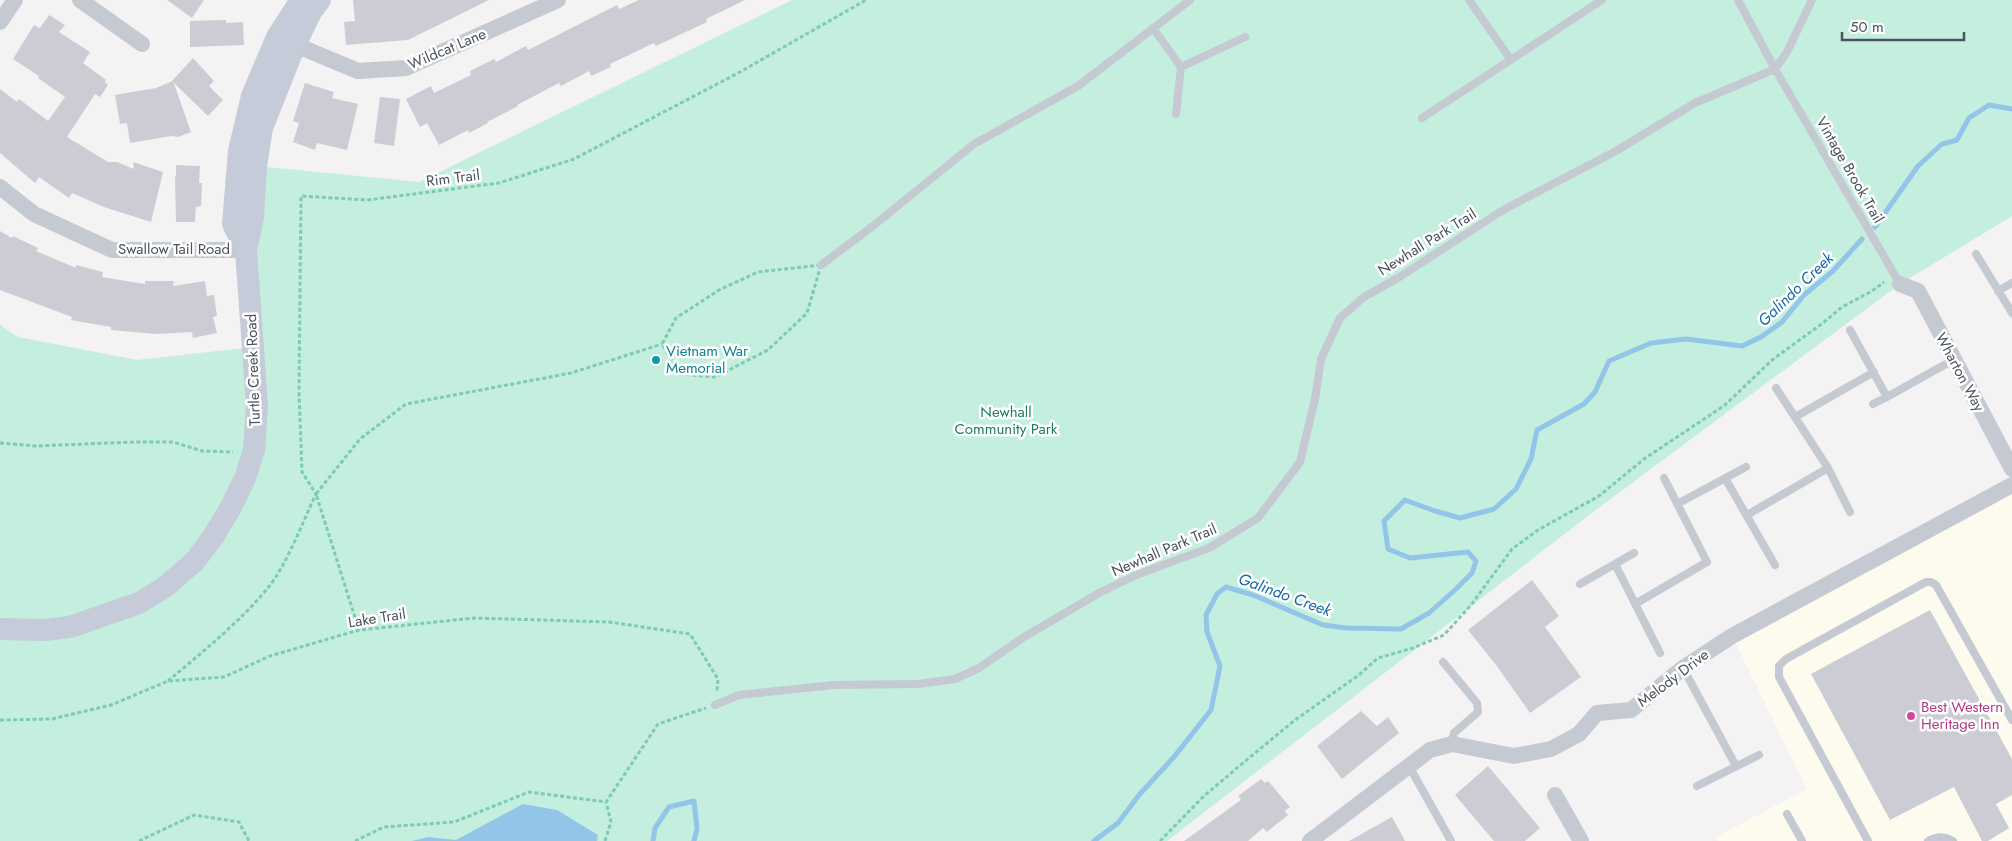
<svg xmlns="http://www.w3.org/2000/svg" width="2012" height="841" font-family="Jost,sans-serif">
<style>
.commercial{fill:#fcfbee}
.green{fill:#c4eedd}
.water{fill:#93c5e9}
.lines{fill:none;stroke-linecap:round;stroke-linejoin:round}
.stream{stroke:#93c5e9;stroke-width:5}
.building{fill:#cccdd4}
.path{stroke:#7dcbb5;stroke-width:3;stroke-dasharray:4 2.5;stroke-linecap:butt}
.lane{stroke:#c4c9d2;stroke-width:8}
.street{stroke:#c4c9d2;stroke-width:16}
.secondary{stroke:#c6cbd9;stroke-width:22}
.culture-dot{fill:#0f9aa8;stroke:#fff;stroke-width:2}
.hotel-dot{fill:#d1479c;stroke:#fff;stroke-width:2}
.labels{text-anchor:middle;stroke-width:5;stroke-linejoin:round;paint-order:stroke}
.street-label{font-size:15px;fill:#4a515f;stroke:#fff}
.culture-label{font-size:15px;fill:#0d838f;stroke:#fff;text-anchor:start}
.park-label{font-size:15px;fill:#1c7f62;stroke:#fff}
.hotel-label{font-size:15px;fill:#b23c85;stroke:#fff;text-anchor:start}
.water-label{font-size:16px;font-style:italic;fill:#136aa9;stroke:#fff}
</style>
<rect width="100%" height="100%" fill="#f4f2f2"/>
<path class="commercial" d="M2012,485V841H1718L1716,837L1807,789L1732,636Z"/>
<path class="green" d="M792,0H2012V216L1900,284L1597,509L1167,841H0V325L18,337L137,360L253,347L256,166L419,182Z"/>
<path class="water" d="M523,804L557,810L598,835L597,841H412L428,837L456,840Z"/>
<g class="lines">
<path class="stream" d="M1875,227L1918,166L1942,144L1957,140L1969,118L1989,105L2012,109
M653,841L655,828L669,807L694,801L697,828L694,841
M1094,841L1118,823L1139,795L1174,757L1211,710L1220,666L1207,632L1206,615L1217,594L1226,587L1253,595L1323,625L1347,628L1401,629L1429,613L1455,590L1472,573L1476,561L1468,552L1410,558L1388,549L1384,521L1405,500L1435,511L1460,518L1494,509L1516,489L1531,459L1537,430L1584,404L1595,392L1609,361L1651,343L1686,339L1742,346L1761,337L1782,322L1804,295L1833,271L1862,239"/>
</g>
<path class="building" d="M167,0H204L192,18Z
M353,0H489L408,40L346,45L344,22L355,21Z
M639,0H745L706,19L707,22L656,46L654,43L610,64L611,67L591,76L589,71L561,86L559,83L517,105L518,106L487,122L488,123L469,133L468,130L439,145L427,123L420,127L406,99L431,86L434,93L471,75L470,71L494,59L496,62L526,46L528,50L617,5L619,9Z
M49,15L65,25L59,32L90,52L83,63L106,80L105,82L108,85L100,97L95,94L67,137L108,162H117L134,169L133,162L163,172L151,222L104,207L72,193L69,198L39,177L35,183L0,153V89L17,102L19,99L48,121L65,97L38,78L39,76L13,59L34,25L40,28Z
M226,20V23L243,22L244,45L190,47V21Z
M193,58L214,81L209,86L223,100L208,116L172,81Z
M173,81L191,132L178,137L171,136L130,143L127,123L120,124L115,95L156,88Z
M305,83L334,92L332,98L358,104L347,150L317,143L315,150L293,142L299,123L293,121Z
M380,97L400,99L394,146L374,143Z
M176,165L200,166L199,183H202L201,206L196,207L195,222H176L175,176L176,177Z
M0,231L12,238L13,236L38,248L36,251L76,268V265L103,272L102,277L145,284V281H174L173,286L205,281L207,296L214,295L217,316L213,317L217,333L193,338L192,332L157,334L111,330V327L71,320L72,317L0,290Z
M1532,580L1559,616L1545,627L1581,677L1530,713L1496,665L1468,630Z
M1930,610L2012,759V795L1996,804L2009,828L1988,841H1982L1954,787L1890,820L1811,674Z
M1361,711L1377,726L1388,717L1399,733L1342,779L1317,746Z
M1488,766L1540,828L1525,841H1494L1455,795Z
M1261,779L1265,783L1268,781L1290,807L1285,811L1288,815L1267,832L1263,828L1248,841H1184L1241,800L1238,796Z
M1392,817L1405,841H1349Z"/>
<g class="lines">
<path class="path" d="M821,265L807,313L768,350L715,377L680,374L662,344L676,318L719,290L758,272Z
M0,443L36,446L134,442H173L202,451L233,452
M359,630L316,494L360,439L406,404L571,373L662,344
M168,681C201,653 240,622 267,589C287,565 302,523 316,494L302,472L299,392L301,196L367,200L499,183L574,159L740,72L866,0
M0,720L52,719L111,705L168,681L224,677L270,656L359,630L474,618L609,622L690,634L718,679L717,691
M139,841L194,815L239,822L249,841
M355,841L384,827L454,822L529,792L606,802L658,724L706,708
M605,841L611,822L606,802
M1160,841L1204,796L1243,763L1295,720L1359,675L1378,658L1413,648L1444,635L1471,605L1512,549L1538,530L1599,496L1644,459L1725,405L1772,360L1823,323L1842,307L1872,291L1884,282"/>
<path class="lane" d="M1469,0L1511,60
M1738,0L1775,69L1900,284
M1153,28L1181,67L1245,37
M1176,114L1181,67
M1422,118L1602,0
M1976,254L2012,313
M821,265L873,226L974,144L1078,86L1190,0
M1998,291L2012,283
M1850,330L1887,397
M1776,388L1828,468L1850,512
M1873,404L1887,397L1953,360
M1795,417L1874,372
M1725,478L1775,565
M1677,504L1746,467
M1747,515L1828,468
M1615,564L1660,653
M1580,584L1634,553
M1635,604L1707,562L1664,478
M1443,662L1477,703L1478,712L1454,733L1452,744
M1683,668L1736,766
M715,705L739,695L834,685L918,684L955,679L979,668L1024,637L1099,593L1136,575L1209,548L1258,518L1300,462L1315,399L1321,359L1340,318L1364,297L1398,278L1503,210L1616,151L1695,103L1775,69L1787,52L1812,0
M1409,766L1451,841
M1697,786L1759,755
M1787,814L1802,841
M1868,841L1779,677V666L1786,659L1926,582H1931L1936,585L2012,720
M1928,841C1938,836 1944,836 1953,841"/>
<path class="street" d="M80,0L142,44
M0,22L15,0
M286,41L358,71L406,68L558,0
M0,187L34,214L112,250H246
M1900,284L1918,291L2012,469
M1555,795L1581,841
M1310,841L1430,750L1452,744L1514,756L1551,749L1579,734L1597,713L1631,710L1683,668L1732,636L2012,485"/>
<path class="secondary" d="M246,250L233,224L239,151L252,96L277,37L301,0
M0,629L45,630L70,627L139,603L165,587L195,561L213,537L231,507L245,478L254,450L257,405L246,250L253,217L256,166L262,128L295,45L311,12L320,0"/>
</g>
<circle class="culture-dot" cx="656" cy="360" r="5"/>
<circle class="hotel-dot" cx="1911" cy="716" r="5"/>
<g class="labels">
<g class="street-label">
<text transform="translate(447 49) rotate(-23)" y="5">Wildcat Lane</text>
<text transform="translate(1850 170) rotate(60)" y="5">Vintage Brook Trail</text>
<text transform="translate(453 178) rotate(-7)" y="5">Rim Trail</text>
<text transform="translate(1427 242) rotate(-32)" y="5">Newhall Park Trail</text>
<text x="174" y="254">Swallow Tail Road</text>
<text transform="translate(253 370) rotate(-92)" y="5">Turtle Creek Road</text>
<text transform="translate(1960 372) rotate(62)" y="5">Wharton Way</text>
<text transform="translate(1164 550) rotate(-23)" y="5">Newhall Park Trail</text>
<text transform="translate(377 618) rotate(-9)" y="5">Lake Trail</text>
<text transform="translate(1673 678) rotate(-37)" y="5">Melody Drive</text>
</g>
<g class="culture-label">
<text x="666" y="356">Vietnam War<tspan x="666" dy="17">Memorial</tspan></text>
</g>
<g class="park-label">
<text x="1006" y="417">Newhall<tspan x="1006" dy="17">Community Park</tspan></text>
</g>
<g class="hotel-label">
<text x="1921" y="712">Best Western<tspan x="1921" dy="17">Heritage Inn</tspan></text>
</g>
<g class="water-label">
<text transform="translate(1795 289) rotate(-44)" y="6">Galindo Creek</text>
<text transform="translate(1285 594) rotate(20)" y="6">Galindo Creek</text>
</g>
</g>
<path d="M1842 32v8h122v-8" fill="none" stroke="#4a515f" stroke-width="2.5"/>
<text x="1850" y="32" font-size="15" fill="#4a515f" stroke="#ffffff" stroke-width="4" paint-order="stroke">50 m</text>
</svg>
